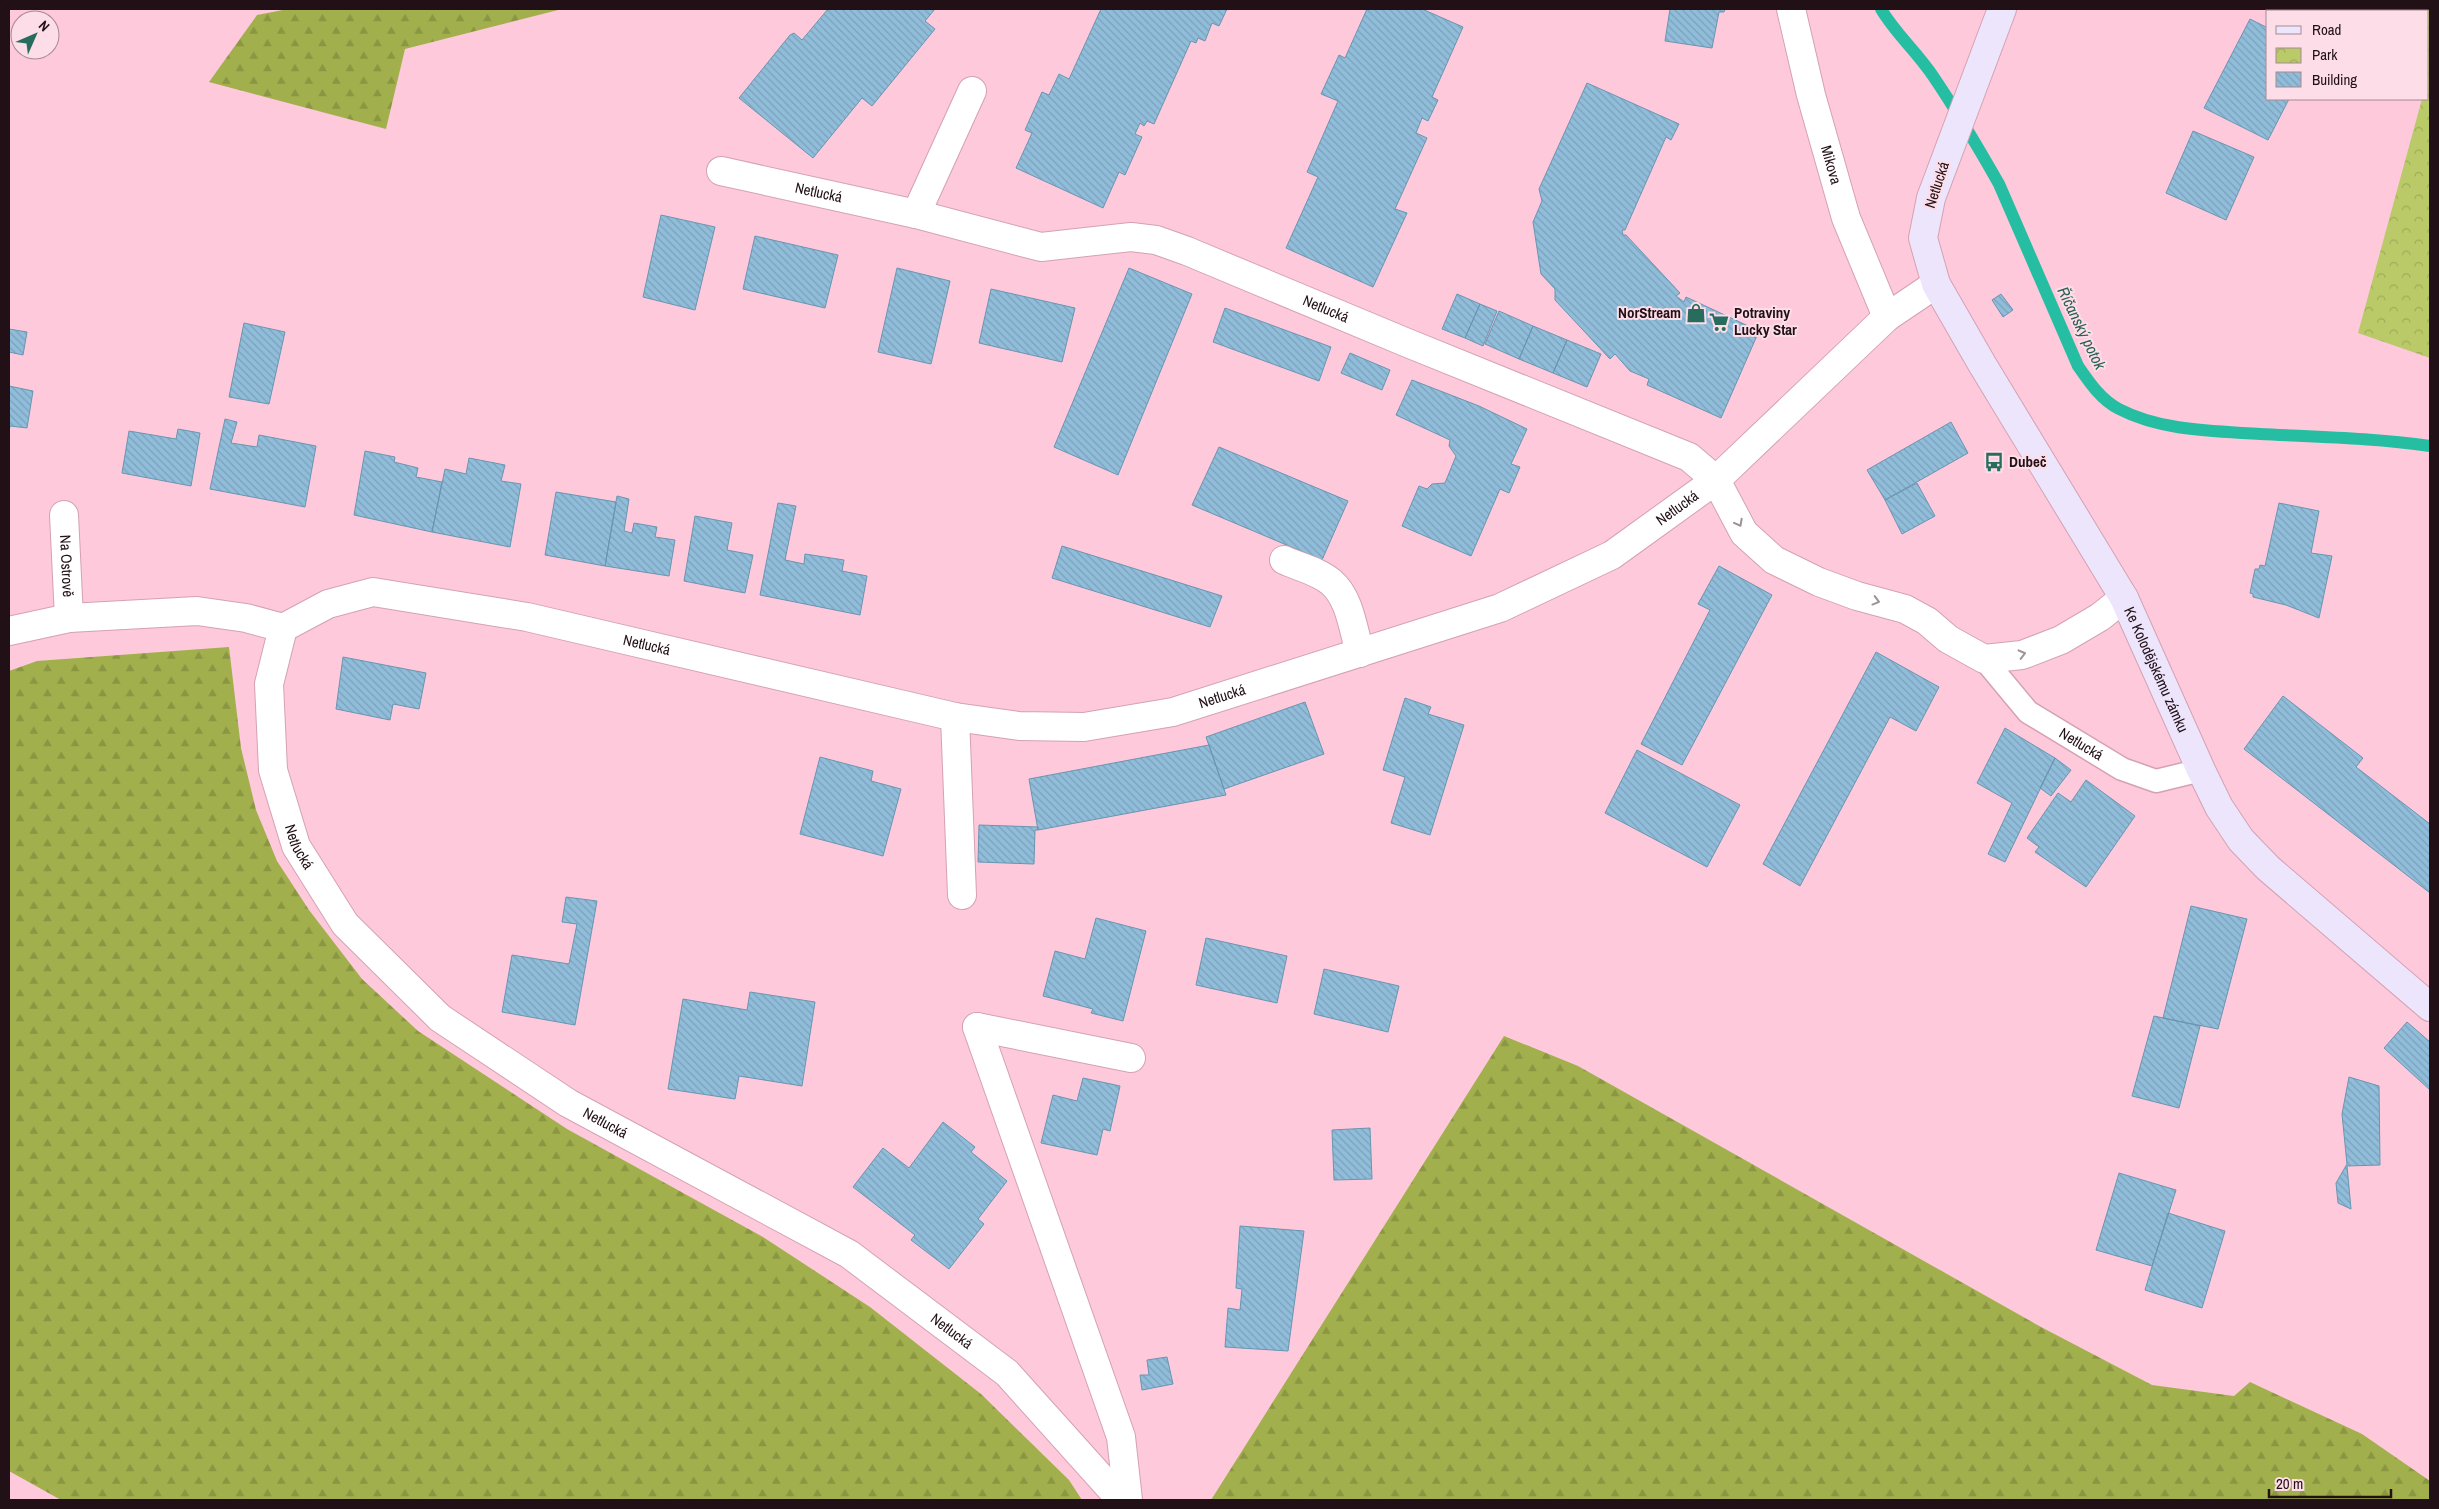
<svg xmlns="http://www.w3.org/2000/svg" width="2439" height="1509" font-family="'Archivo Narrow',sans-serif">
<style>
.forest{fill:url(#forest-firs)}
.park{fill:url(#park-crowns)}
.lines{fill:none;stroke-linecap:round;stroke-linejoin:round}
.stream{stroke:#26bea3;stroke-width:12}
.building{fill:url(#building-back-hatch);stroke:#6995b1}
.lane-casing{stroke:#d4a2b3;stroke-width:25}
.street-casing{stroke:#d4a2b3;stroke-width:30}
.secondary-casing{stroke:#d4a2b3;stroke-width:30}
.lane{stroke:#fff;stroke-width:22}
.street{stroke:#fff;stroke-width:28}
.secondary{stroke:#ece5fc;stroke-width:28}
.oneway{stroke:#9b9396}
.labels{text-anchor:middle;stroke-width:4;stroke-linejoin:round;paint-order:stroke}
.street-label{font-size:15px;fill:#211016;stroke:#fddde7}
.poi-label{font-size:15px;font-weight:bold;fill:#211016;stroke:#fddde7;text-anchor:start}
.water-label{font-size:16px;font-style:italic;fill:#286053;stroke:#fddde7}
</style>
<defs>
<pattern id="forest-firs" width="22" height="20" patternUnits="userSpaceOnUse" patternTransform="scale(1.25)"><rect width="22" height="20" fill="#a1b04c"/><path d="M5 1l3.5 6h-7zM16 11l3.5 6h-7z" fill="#8a9642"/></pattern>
<pattern id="park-crowns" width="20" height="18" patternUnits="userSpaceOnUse" patternTransform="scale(1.25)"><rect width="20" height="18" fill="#baca68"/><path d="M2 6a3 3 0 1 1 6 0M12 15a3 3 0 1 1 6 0" fill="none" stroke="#a0ac59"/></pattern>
<pattern id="building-back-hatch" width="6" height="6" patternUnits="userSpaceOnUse" patternTransform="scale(1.25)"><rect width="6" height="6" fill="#90bdda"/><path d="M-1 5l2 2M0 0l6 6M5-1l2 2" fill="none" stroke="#7ca1ba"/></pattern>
</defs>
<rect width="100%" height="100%" fill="#fec9da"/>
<path class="forest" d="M288,9H562L405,49L386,129L209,82L257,15Z
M229,647L241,748L256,810L277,861L309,910L362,979L418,1031L567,1129L763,1237L870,1307L981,1394L1069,1480L1082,1500H61L9,1471V671L37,661Z
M1504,1036L1578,1066L2041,1327L2152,1385L2234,1396L2250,1382L2362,1434L2430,1481V1500H1211Z"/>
<path class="park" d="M2329,9H2430V358L2358,333L2422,99H2428V11H2329Z"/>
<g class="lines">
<path class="stream" d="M1881,9C1895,33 1917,52 1933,76C1956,110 1978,147 1999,184L2078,366C2089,382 2101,400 2119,409C2161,431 2214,431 2260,434C2317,437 2374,438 2430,446"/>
</g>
<path class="building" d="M828,9H935L925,21L935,29L872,106L862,98L813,158L739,98L790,35L794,33L802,40Z
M1101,9H1227L1219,26L1212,23L1205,41L1198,38L1196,43L1191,41L1154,124L1147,121L1144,126L1140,123L1135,134L1142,137L1125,175L1119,172L1103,208L1016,168L1032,133L1025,130L1042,92L1049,95L1059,74L1069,79Z
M1367,9H1422L1463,27L1432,97L1438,100L1428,121L1422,118L1416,133L1427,138L1395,209L1407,213L1373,287L1286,248L1318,177L1307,172L1338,101L1321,94L1339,55L1345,58Z
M1670,9H1725L1724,12H1719L1712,48L1665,41Z
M2250,19L2268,28V99H2289L2268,140L2204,108Z
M1587,83L1679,124L1671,140L1666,137L1625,230H1622L1623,235H1626L1680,293L1676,296L1684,302L1686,297L1759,331L1721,418L1647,385L1649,379L1630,371L1615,354L1610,359L1555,300V289L1541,274L1533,222L1542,201L1539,189Z
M2193,131L2254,157L2226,220L2166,193Z
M661,215L715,227L695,310L643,297Z
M755,236L838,255L825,308L743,289Z
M897,268L950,281L931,364L878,352Z
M1129,268L1192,294L1118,475L1054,447Z
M991,289L1075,308L1062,362L979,343Z
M1457,294L1480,304L1465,338L1442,329Z
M2001,294L2013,310L2003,317L1992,300Z
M1480,304L1497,311L1483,346L1465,338Z
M1225,308L1331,347L1319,381L1213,342Z
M1499,311L1533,326L1519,359L1485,344Z
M244,323L285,332L269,404L229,397Z
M1533,326L1567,340L1553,373L1519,359Z
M9,329L27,332L23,355L9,352Z
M1567,340L1601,354L1587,387L1553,373Z
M1350,353L1390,370L1382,390L1341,373Z
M1412,380L1479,406L1527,429L1511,464L1520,467L1509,493L1500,489L1471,556L1402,526L1419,486L1427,489L1432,484L1445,483L1456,456L1449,446L1450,440L1396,415Z
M9,386L33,391L27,428L10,426L9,432Z
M225,419L237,422L231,443L257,447L259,435L316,446L305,507L210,489Z
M1951,422L1968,453L1885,500L1867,470Z
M178,429L200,433L191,486L122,473L129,431L176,439Z
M1219,447L1348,501L1322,560L1192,505Z
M365,451L395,457L394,462L418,468L416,477L442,482L432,532L354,515Z
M469,458L505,465L501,481L521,484L510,547L432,532L445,469L466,474Z
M1917,483L1935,516L1902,534L1885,500Z
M556,492L616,502L605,566L545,555Z
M617,496L629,499L624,531L632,533L634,523L657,527L655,537L675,540L669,576L605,566Z
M778,503L796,506L785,560L804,564L805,554L844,560L842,571L867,576L860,615L760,595Z
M2279,503L2319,511L2311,553L2332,556L2319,618L2286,605L2253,597V594L2250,593L2255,569H2259L2260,565L2265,566Z
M695,516L732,523L727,550L753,555L745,593L684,581Z
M1062,546L1222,596L1210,627L1052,578Z
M1719,566L1772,595L1682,765L1641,744L1710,610L1698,604Z
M1876,652L1939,687L1916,731L1890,717L1800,886L1763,864Z
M343,657L426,673L419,709L393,704L390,720L336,709Z
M2283,696L2363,758L2356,767L2430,824V893L2244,749Z
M1405,698L1431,707L1428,714L1464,725L1430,835L1391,823L1405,777L1383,770Z
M1305,702L1324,754L1224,789L1206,737Z
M2005,728L2055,758L2005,862L1988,854L2012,803L1977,783Z
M1209,745L1226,795L1038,830L1029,779Z
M1637,750L1740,805L1707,867L1605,813Z
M820,757L873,771L871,781L901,789L883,856L800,834Z
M2055,758L2071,770L2051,796L2040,788Z
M2086,780L2135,816L2086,887L2035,852L2039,847L2027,838L2058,793L2071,802Z
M979,825L1038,827V830H1035L1034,864L978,862Z
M566,897L597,901L575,1025L502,1012L512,955L569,964L577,924L562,922Z
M2191,906L2247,919L2218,1029L2163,1018Z
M1096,918L1146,931L1123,1021L1091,1013L1093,1009L1043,996L1055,951L1085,959Z
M1206,938L1287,956L1277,1003L1196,985Z
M1324,969L1399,986L1388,1032L1314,1014Z
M750,992L815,1002L802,1086L739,1076L735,1099L668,1089L683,999L747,1010Z
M2154,1016L2200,1026L2179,1108L2132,1096Z
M2407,1022L2430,1042V1090L2384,1048Z
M2349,1077L2379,1086L2380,1165L2347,1166L2351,1209L2338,1203L2336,1183L2347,1164L2342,1114Z
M1083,1078L1120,1086L1110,1131L1103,1129L1097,1155L1041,1143L1053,1095L1077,1101Z
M943,1122L975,1147L971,1152L1007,1181L978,1219L984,1224L949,1269L911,1240L915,1235L853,1187L883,1148L909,1168Z
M1370,1128L1372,1179L1334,1180L1332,1130Z
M2119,1173L2176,1190L2152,1266L2096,1250Z
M2168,1213L2225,1231L2202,1308L2145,1290Z
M1240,1226L1304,1231L1288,1351L1225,1347L1228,1308L1240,1310L1242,1289L1236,1288Z
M1167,1357L1173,1384L1142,1390L1140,1375H1149L1147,1360Z"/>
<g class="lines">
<defs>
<g id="lane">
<path id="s1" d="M1984,659L2028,712L2122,769L2156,781L2201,770"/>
</g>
<g id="street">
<path id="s2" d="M1791,9L1811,95L1846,218L1887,317"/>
<path id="s3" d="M721,171L916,214L1041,247L1131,237L1156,240L1187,251L1405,342L1689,457L1716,480L1744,533L1774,560L1819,582L1857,596L1905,609L1927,621L1948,639L1984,659L2022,655L2061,640L2100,617L2124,598"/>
<path d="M916,214L972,91"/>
<path id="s4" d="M64,515L69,618"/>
<path d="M1284,560C1299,567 1318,571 1331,582C1350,598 1353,629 1360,653"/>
<path id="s5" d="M283,628L269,684L273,770L296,846L345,924L440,1018L568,1103L849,1254L1007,1373L1121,1500"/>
<path id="s6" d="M9,631L69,618L197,611L246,618L283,628L328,604L373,592L527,617L955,717L1019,726L1084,727L1173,712L1500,608L1612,555L1716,480L1887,317L1936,284"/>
<path d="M955,717L962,895"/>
<path d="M977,1027L1121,1437L1128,1500"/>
<path d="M977,1027L1131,1058"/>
</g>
<g id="secondary">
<path id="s7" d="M2002,9L1931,198L1923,238L1936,284L1982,364L2124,598L2201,770L2219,807L2241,840L2268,868L2430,1007"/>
</g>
</defs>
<use href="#lane" class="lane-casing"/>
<use href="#street" class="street-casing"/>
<use href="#secondary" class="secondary-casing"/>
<use href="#lane" class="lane"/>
<use href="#street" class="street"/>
<use href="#secondary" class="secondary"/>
</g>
<defs><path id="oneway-chevron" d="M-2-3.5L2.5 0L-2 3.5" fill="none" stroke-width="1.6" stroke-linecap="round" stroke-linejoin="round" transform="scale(1.25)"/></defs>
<g class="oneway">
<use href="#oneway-chevron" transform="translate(1739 523) rotate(62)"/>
<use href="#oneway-chevron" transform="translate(1876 601) rotate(15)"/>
<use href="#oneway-chevron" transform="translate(2022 654) rotate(-14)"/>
</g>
<defs>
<symbol id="shop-bare" viewBox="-9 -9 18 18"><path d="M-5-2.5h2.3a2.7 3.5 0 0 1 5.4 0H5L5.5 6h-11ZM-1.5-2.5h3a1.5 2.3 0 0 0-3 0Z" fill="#286c5e" stroke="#fddde7" stroke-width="2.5" paint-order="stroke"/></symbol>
<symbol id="supermarket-bare" viewBox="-9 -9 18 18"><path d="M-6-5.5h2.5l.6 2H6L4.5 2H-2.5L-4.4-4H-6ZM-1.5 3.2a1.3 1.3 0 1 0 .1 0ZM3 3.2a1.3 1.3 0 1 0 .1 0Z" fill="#286c5e" stroke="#fddde7" stroke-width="2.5" paint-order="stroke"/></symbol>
<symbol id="bus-bare" viewBox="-9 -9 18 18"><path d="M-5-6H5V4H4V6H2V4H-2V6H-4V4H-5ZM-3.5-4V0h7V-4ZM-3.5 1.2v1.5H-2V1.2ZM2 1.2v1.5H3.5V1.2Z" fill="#286c5e" stroke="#fddde7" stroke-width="2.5" paint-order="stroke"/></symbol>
</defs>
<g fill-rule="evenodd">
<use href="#shop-bare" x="1682" y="299" width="28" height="28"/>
<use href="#supermarket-bare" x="1705" y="308" width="28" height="28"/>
<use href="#bus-bare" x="1980" y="448" width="28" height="28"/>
</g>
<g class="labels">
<g class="street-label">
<text dy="5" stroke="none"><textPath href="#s2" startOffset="161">Mikova</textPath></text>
<text transform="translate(1937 185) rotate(-72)" y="5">Netlucká</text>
<text dy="5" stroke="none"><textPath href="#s3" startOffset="100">Netlucká</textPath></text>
<text dy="5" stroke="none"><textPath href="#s3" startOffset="628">Netlucká</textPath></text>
<text dy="5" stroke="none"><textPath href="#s6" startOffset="1738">Netlucká</textPath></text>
<text dy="5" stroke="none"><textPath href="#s4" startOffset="51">Na Ostrově</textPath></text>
<text dy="5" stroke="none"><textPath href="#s6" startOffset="654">Netlucká</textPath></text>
<text dy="5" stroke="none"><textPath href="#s7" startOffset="735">Ke Kolodějskému zámku</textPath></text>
<text dy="5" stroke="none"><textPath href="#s6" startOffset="1242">Netlucká</textPath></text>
<text dy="5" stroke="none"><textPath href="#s1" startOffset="131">Netlucká</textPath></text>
<text dy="5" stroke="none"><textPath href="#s5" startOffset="225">Netlucká</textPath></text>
<text dy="5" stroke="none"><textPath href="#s5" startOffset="645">Netlucká</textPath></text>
<text dy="5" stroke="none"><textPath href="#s5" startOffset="1050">Netlucká</textPath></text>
</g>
<g class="poi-label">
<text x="1681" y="318" text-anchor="end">NorStream</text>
<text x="1734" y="318">Potraviny<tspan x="1734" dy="17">Lucky Star</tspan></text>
<text x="2009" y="467">Dubeč</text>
</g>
<g class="water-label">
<text transform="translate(2082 328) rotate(64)" y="6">Říčanský potok</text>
</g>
</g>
<rect width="2439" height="1509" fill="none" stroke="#211016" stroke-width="20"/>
<rect x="2266" y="10" width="162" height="90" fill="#fddde7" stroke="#a58b93"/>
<rect x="2276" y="26" width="25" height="8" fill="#ece5fc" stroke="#a58b93"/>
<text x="2312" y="35" font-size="15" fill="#211016">Road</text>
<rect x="2276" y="48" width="25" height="15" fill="url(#park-crowns)" stroke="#a58b93"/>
<text x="2312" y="60" font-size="15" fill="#211016">Park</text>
<rect x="2276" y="72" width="25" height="15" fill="url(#building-back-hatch)" stroke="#a58b93"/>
<text x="2312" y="85" font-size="15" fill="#211016">Building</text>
<g transform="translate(35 35) rotate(45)"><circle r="24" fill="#fddde7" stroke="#a58b93"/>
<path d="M0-4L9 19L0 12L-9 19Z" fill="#286c5e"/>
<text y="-8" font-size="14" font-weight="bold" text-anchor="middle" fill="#211016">N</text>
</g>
<path d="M2269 1489v8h122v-8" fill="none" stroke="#211016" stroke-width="2.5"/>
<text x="2276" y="1489" font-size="15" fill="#211016" stroke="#fddde7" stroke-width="4" paint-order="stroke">20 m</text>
</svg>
